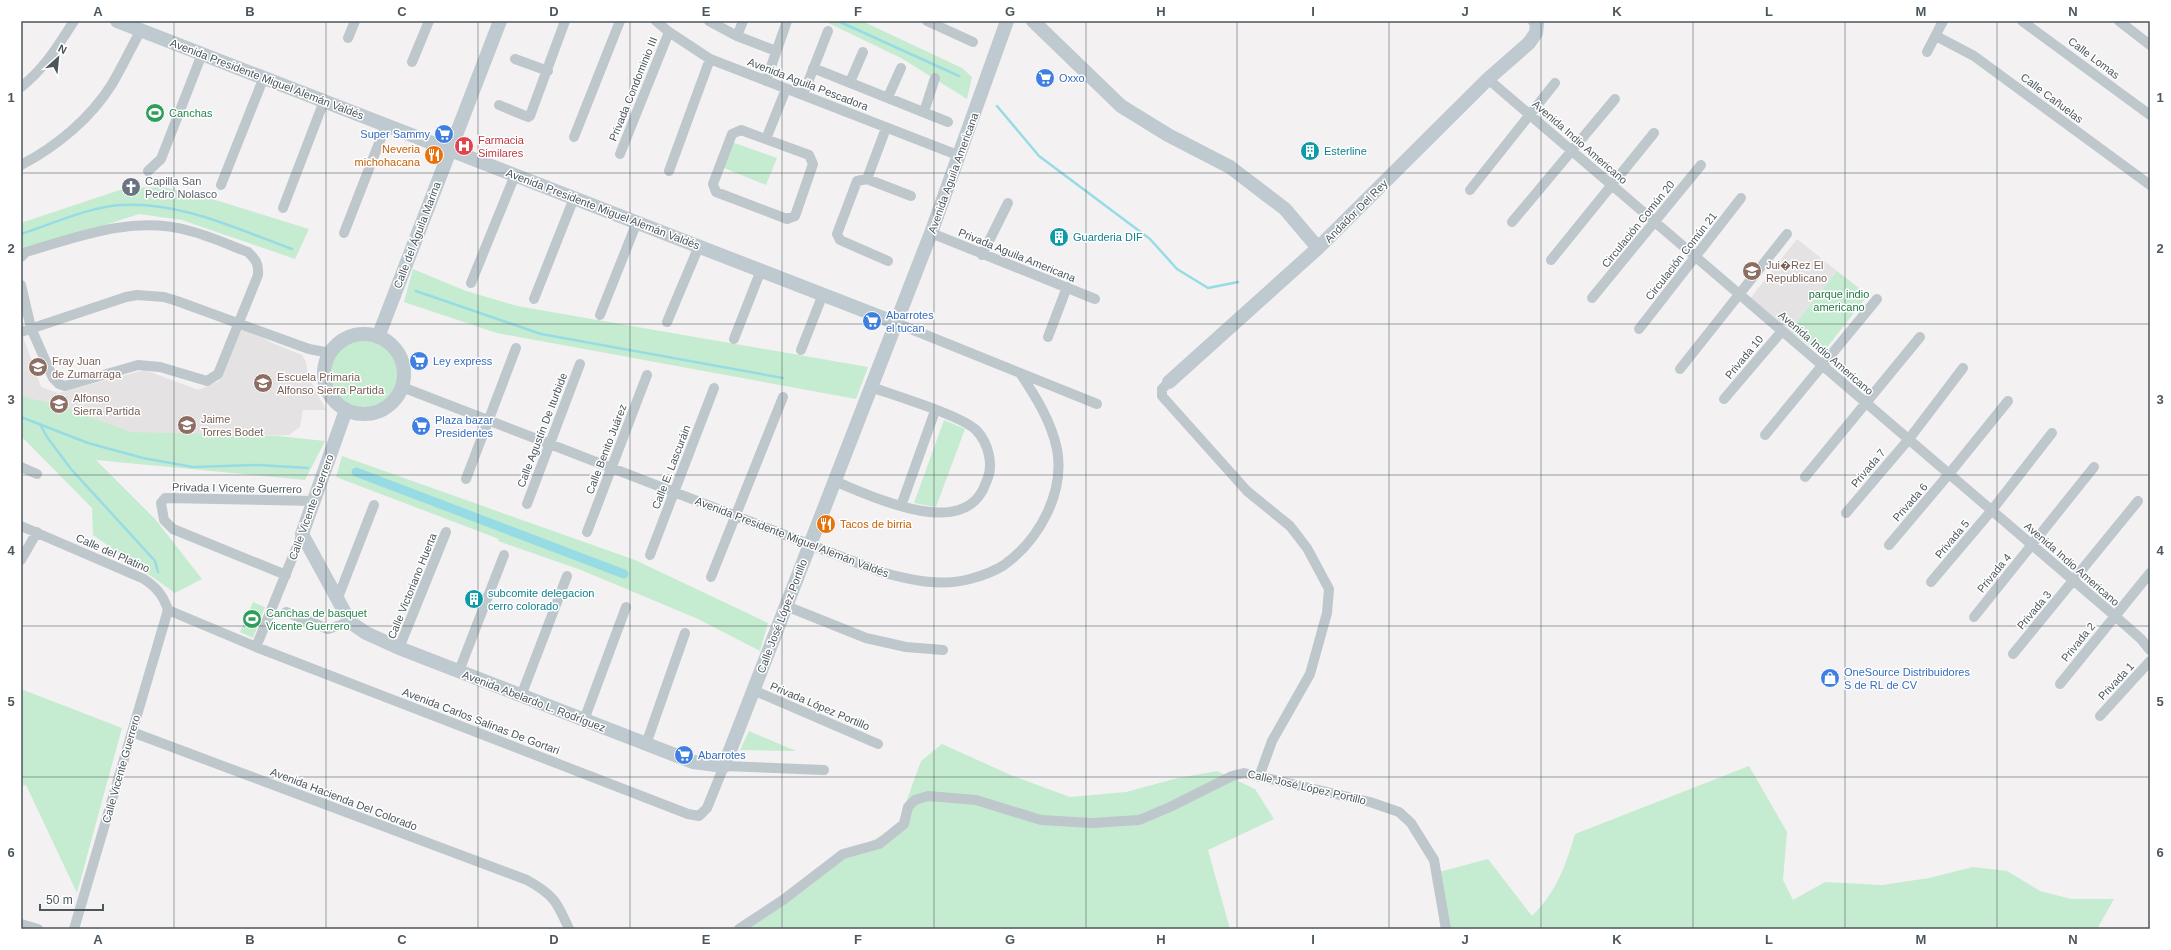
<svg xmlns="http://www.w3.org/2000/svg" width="2171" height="950" font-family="Helvetica,sans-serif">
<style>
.education{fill:#e4e2e3}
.green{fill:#c5ecd0}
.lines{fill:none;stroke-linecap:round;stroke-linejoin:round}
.stream{stroke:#97dce4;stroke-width:2.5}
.canal{stroke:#97dce4;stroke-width:9}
.street{stroke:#bec7cc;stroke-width:10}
.secondary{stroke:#bfc9d0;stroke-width:14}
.grid{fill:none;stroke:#4b565d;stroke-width:1;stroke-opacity:0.55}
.labels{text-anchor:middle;stroke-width:3;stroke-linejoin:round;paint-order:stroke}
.street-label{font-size:11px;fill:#4b565d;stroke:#fff}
.shop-label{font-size:11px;fill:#366cbe;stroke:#fff;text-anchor:start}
.leisure-label{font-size:11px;fill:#27864d;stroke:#fff;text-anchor:start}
.health-label{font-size:11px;fill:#be3a42;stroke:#fff;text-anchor:start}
.food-label{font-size:11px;fill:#c56008;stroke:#fff;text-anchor:end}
.culture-label{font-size:11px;fill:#0d838f;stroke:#fff;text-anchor:start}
.worship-label{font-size:11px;fill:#5b616d;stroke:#fff;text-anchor:start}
.education-label{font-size:11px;fill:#785e54;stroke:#fff;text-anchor:start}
.park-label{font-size:11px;fill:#217844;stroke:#fff}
.neatline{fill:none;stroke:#4b565d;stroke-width:1.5}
.grid-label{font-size:13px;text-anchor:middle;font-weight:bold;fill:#4b565d}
</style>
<rect width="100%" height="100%" fill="#f3f1f2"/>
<path class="education" d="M1797,239L1837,271L1790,331L1749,300Z
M243,326L272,343L302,355L306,362L308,376L326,410H303L300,427L289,435L203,437L131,432L21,398L22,334L41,387L58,393L145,370L198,390L219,381Z"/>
<path class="green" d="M824,21H862L962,68L972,77L967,99L901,58Z
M729,141L777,158L766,185L719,166Z
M163,187L209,198L309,229L295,259L182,220L139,214L21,252V223L126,188Z
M413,269L466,291L517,306L868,367L856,399L497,333L404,302Z
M1837,271L1868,295L1821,355L1790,331Z
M329 374a35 35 0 1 1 70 0a35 35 0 1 1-70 0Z
M21,396L60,406L131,432L278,436L325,441L305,480L96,460L155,519L202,579L175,593L93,535L92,508L21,436Z
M944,420L965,429L936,507L914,503Z
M342,456L635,560L768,623L760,651L698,619L581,570L498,541L499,539L336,477Z
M253,602L265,607L253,638L240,632Z
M21,689L122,728L77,893L26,785L21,786Z
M749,731L796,751L740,750Z
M942,744L1013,776L1070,797L1126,792L1178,778L1217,771L1255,789L1274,819L1208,850L1230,929H745L846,855L897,827L921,761Z
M1749,766L1787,832L1783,880L1793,900L1825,882L1882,885L1929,878L1973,867L2007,871L2040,891L2071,899H2114L2097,929H1440L1439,872L1488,859L1532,916C1557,891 1565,867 1575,834Z"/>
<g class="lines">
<path class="stream" d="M838,21L959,76
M997,106L1039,156L1150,239L1177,269L1208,288L1238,282
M21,234C52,224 89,207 121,205C180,201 237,229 292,249
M416,291L541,334L783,378
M21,417L88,443L143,458L193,467L258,465L308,468
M40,424L47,437L71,469L155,561L158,572"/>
<path class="canal" d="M356,472L624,574"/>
<path class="street" d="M656,21L669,32L710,59L960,156
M709,21L737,36L776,51
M927,21L973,42
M2022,21L2150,115
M2119,21L2150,45
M737,36L743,21
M1936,36L1974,56L2150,185
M348,38L355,21
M1927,52L1943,21
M515,59L548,71
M412,62L429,21
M813,68L948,122
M1488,79L2115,616L2141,639L2150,650
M766,81L787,21
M850,82L863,52
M21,87C44,69 58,46 74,21
M803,95L828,31
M888,97L901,68
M499,105L528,117L530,116L565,21
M924,112L935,78
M741,130L809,155L813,164L795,216L787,219L716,192L713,184L732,134Z
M574,137L620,21
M766,139L786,89
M620,154L669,32
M21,165C56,147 91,118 112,84C122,67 131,48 141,30
M148,171L161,159L202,54
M669,171L710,59
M867,179L886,128
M221,185L264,77
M1470,190L1555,83
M283,208L324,101
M1512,222L1615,99
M344,233L386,125
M931,233L1095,299
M982,255L1008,203
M21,257L26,252C80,236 134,215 190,231C210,236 229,245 248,252C256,260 259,264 258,275L218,374L207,381L160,367L138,365L65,386L59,384L53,378L31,328L21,285
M1551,260L1654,133
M888,261L840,240L837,234L857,181L867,179L911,196
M471,283L515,175
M1592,298L1701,165
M534,299L574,198
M600,315L637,222
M667,322L699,246
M896,323L1097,404
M1639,329L1741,198
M21,332L126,297L137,295L164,297L177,301L309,349L330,353
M1048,337L1067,287
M734,339L761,270
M801,350L823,294
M1680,369L1787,234
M1169,382L1162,389V396L1247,491L1290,526L1307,548L1329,589L1327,613L1310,674L1272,741L1259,777
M402,387L881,572C910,580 940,587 970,579C981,576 995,571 1004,565C1039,540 1065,493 1057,449C1051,421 1036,397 1020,373
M1724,399L1782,331
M1765,435L1877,299
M21,467L37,474
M1805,477L1920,337
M466,479L516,348
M834,481C870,495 954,537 981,493C984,489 985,484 987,480C994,465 988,443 977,431C964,416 893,395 871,387
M527,504L580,364
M901,506L935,411
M1846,513L1909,439L1963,368
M21,526L144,579C157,588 163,595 168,610L256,647L688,814L699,816L707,808L724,766L824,770
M587,532L647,375
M1889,545L1949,474L2008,401
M650,555L714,388
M21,560L37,532
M286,575L173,529L164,520L161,503L165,498L314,501
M711,577L783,397
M1931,582L1992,510L2052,433
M337,600L374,505
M786,606L866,638L906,647L943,650
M286,612L328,629L350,622
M1974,617L2094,467
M256,647L302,534
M399,648L446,532
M2013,654L2138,501
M459,671L504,555
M2060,684L2150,573
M753,690L878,744
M521,696L567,576
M2100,716L2150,661
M584,720L626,607
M132,732L527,880C554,895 557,902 569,929
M646,744L685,633
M21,924L38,929
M74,929L168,610
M739,929L783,900L843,854L879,844L904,824L908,807L915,800L928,796L976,800L1041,820L1092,823L1139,820L1170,807L1232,776L1244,773L1370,802L1399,812L1411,823L1434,860L1446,929"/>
<path class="secondary" d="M117,21L896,323
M1033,21L1121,106L1168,135L1230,167L1285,209L1318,248
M324 374a40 40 0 1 1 80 0a40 40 0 1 1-80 0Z
M378,337L500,21
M1169,382L1318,248L1488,79L1529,43L1536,33L1537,23L1535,21
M346,410L302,534L350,622L366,633L399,648L693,762L724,766L931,233L1007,21"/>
</g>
<path class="grid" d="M174,21V929M326,21V929M478,21V929M630,21V929M782,21V929M934,21V929M1086,21V929M1237,21V929M1389,21V929M1541,21V929M1693,21V929M1845,21V929M1997,21V929M21,173H2150M21,324H2150M21,475H2150M21,626H2150M21,777H2150"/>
<defs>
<symbol id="supermarket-disc" viewBox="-11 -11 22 22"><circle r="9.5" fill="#3f7fe0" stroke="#fff"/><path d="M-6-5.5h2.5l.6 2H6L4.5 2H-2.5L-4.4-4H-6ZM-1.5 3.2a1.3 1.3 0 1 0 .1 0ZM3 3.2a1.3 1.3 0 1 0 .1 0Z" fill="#fff"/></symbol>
<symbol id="stadium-disc" viewBox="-11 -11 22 22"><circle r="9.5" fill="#2e9e5b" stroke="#fff"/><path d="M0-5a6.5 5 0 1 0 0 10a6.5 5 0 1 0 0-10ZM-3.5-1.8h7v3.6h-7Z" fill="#fff"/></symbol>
<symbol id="hospital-disc" viewBox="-11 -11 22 22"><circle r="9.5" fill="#e0444e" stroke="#fff"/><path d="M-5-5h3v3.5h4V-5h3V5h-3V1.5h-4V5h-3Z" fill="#fff"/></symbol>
<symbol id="building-disc" viewBox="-11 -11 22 22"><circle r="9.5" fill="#0f9aa8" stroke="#fff"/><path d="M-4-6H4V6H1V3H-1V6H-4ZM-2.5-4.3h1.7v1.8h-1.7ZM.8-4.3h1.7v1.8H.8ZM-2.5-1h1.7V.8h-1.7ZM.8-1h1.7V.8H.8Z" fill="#fff"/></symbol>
<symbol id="restaurant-disc" viewBox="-11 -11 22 22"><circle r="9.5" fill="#e8710a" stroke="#fff"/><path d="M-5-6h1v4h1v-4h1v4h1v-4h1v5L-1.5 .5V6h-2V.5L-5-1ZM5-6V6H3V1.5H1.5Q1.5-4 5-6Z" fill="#fff"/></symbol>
<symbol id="church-disc" viewBox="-11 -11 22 22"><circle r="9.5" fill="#6b7280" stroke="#fff"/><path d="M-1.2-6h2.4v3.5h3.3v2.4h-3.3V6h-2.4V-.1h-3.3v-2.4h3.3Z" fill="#fff"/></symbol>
<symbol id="school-disc" viewBox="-11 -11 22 22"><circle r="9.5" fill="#8d6e63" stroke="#fff"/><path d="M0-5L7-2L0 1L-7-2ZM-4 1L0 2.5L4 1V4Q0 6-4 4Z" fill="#fff"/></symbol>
<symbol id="shop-disc" viewBox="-11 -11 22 22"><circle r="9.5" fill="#3f7fe0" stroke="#fff"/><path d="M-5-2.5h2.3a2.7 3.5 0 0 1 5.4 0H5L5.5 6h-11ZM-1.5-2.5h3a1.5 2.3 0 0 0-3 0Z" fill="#fff"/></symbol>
</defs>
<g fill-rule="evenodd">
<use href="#supermarket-disc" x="1034" y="67" width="22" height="22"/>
<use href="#stadium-disc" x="144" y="102" width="22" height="22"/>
<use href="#supermarket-disc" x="433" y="123" width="22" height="22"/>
<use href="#hospital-disc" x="453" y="135" width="22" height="22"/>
<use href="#building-disc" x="1299" y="140" width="22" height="22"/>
<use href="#restaurant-disc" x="423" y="144" width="22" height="22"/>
<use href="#church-disc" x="120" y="176" width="22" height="22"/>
<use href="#building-disc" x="1048" y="226" width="22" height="22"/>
<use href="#school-disc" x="1741" y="260" width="22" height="22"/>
<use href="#supermarket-disc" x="861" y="310" width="22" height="22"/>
<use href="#supermarket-disc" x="408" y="350" width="22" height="22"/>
<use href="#school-disc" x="27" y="356" width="22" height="22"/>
<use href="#school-disc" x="252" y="372" width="22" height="22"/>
<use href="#school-disc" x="48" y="393" width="22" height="22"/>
<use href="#school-disc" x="176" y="414" width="22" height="22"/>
<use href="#supermarket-disc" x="410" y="415" width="22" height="22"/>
<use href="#restaurant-disc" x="815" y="513" width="22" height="22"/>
<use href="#building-disc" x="463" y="588" width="22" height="22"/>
<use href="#stadium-disc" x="241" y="608" width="22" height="22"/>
<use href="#shop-disc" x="1819" y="667" width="22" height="22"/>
<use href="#supermarket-disc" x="673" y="744" width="22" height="22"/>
</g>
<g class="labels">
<g class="street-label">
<text transform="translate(2094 58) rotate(37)" y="4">Calle Lomas</text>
<text transform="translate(267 79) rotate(21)" y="4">Avenida Presidente Miguel Alemán Valdés</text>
<text transform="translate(808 84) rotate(21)" y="4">Avenida Aguila Pescadora</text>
<text transform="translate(633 89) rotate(-68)" y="4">Privada Condominio III</text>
<text transform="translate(2052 98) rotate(37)" y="4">Calle Cañuelas</text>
<text transform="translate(1580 142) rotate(41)" y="4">Avenida Indio Americano</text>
<text transform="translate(953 173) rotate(-70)" y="4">Avenida Aguila Americana</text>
<text transform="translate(603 209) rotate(21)" y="4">Avenida Presidente Miguel Alemán Valdés</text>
<text transform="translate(1356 211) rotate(-45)" y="4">Andador Del Rey</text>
<text transform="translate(1638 224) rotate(-51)" y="4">Circulación Común 20</text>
<text transform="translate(417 235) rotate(-69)" y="4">Calle del Águila Marina</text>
<text transform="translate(1017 255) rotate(22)" y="4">Privada Aguila Americana</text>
<text transform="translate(1681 256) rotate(-52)" y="4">Circulación Común 21</text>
<text transform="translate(1826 353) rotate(41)" y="4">Avenida Indio Americano</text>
<text transform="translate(1744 357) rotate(-50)" y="4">Privada 10</text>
<text transform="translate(542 430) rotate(-69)" y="4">Calle Agustín De Iturbide</text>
<text transform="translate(606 449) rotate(-69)" y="4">Calle Benito Juárez</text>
<text transform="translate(671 467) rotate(-69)" y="4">Calle E. Lascuráin</text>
<text transform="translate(1868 468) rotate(-50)" y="4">Privada 7</text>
<text transform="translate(237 488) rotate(1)" y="4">Privada I Vicente Guerrero</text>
<text transform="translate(1910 502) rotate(-49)" y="4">Privada 6</text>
<text transform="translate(311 507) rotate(-70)" y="4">Calle Vicente Guerrero</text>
<text transform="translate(792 537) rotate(21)" y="4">Avenida Presidente Miguel Alemán Valdés</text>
<text transform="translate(1952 539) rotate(-50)" y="4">Privada 5</text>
<text transform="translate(113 553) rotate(24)" y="4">Calle del Platino</text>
<text transform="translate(2072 564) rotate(41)" y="4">Avenida Indio Americano</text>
<text transform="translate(1994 573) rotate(-51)" y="4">Privada 4</text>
<text transform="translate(412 586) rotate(-68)" y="4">Calle Victoriano Huerta</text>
<text transform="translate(2034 610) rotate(-50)" y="4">Privada 3</text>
<text transform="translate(782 616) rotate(-69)" y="4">Calle José López Portillo</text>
<text transform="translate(2078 642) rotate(-51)" y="4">Privada 2</text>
<text transform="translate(2116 681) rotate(-47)" y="4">Privada 1</text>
<text transform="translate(534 701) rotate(21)" y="4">Avenida Abelardo L. Rodríguez</text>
<text transform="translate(820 706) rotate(23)" y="4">Privada López Portillo</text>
<text transform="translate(481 721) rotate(21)" y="4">Avenida Carlos Salinas De Gortari</text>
<text transform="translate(121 769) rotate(-74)" y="4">Calle Vicente Guerrero</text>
<text transform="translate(1307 787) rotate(13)" y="4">Calle José López Portillo</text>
<text transform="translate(344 799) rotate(21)" y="4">Avenida Hacienda Del Colorado</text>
</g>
<g class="shop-label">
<text x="1059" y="82">Oxxo</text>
<text x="430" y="138" text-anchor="end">Super Sammy</text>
<text x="886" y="319">Abarrotes<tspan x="886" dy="13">el tucan</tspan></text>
<text x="433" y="365">Ley express</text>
<text x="435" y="424">Plaza bazar<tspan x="435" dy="13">Presidentes</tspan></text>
<text x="1844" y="676">OneSource Distribuidores<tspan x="1844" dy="13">S de RL de CV</tspan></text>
<text x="698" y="759">Abarrotes</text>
</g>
<g class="leisure-label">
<text x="169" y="117">Canchas</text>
<text x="266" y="617">Canchas de basquet<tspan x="266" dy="13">Vicente Guerrero</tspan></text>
</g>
<g class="health-label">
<text x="478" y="144">Farmacia<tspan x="478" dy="13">Similares</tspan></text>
</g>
<g class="food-label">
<text x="420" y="153">Neveria<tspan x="420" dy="13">michohacana</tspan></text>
<text x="840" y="528" text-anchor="start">Tacos de birria</text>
</g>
<g class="culture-label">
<text x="1324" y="155">Esterline</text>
<text x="1073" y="241">Guarderia DIF</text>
<text x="488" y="597">subcomite delegacion<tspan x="488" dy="13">cerro colorado</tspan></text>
</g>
<g class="worship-label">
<text x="145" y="185">Capilla San<tspan x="145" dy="13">Pedro Nolasco</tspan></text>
</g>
<g class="education-label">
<text x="1766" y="269">Jui�Rez El<tspan x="1766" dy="13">Republicano</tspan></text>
<text x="52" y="365">Fray Juan<tspan x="52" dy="13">de Zumarraga</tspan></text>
<text x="277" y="381">Escuela Primaria<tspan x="277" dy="13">Alfonso Sierra Partida</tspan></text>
<text x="73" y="402">Alfonso<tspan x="73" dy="13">Sierra Partida</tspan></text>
<text x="201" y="423">Jaime<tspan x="201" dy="13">Torres Bodet</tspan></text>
</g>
<g class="park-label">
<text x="1839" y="298">parque indio<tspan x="1839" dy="13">americano</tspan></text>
</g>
</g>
<rect width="2171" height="950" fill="none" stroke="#ffffff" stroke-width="44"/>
<g transform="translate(58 58) rotate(27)" stroke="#ffffff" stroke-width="3" paint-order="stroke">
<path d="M0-3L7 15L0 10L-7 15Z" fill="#4b565d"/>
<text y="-6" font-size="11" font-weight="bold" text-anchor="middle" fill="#4b565d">N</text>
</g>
<path d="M40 904v6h63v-6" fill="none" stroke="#4b565d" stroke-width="2"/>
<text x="46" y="904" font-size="12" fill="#4b565d" stroke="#ffffff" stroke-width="3" paint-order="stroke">50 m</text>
<rect x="22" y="22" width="2127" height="906" class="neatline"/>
<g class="grid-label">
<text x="98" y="16">A</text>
<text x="250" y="16">B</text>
<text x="402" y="16">C</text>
<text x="554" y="16">D</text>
<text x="706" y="16">E</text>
<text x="858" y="16">F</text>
<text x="1010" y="16">G</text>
<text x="1161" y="16">H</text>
<text x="1313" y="16">I</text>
<text x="1465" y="16">J</text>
<text x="1617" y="16">K</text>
<text x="1769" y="16">L</text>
<text x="1921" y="16">M</text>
<text x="2073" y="16">N</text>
<text x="11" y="102">1</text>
<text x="2160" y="102">1</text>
<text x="11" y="253">2</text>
<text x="2160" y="253">2</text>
<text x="11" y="404">3</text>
<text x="2160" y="404">3</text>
<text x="11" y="555">4</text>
<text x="2160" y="555">4</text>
<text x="11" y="706">5</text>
<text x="2160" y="706">5</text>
<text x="11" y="857">6</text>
<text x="2160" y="857">6</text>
<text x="98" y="944">A</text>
<text x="250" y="944">B</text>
<text x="402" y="944">C</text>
<text x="554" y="944">D</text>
<text x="706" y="944">E</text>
<text x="858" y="944">F</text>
<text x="1010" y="944">G</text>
<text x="1161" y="944">H</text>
<text x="1313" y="944">I</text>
<text x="1465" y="944">J</text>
<text x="1617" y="944">K</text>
<text x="1769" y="944">L</text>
<text x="1921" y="944">M</text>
<text x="2073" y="944">N</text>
</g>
</svg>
